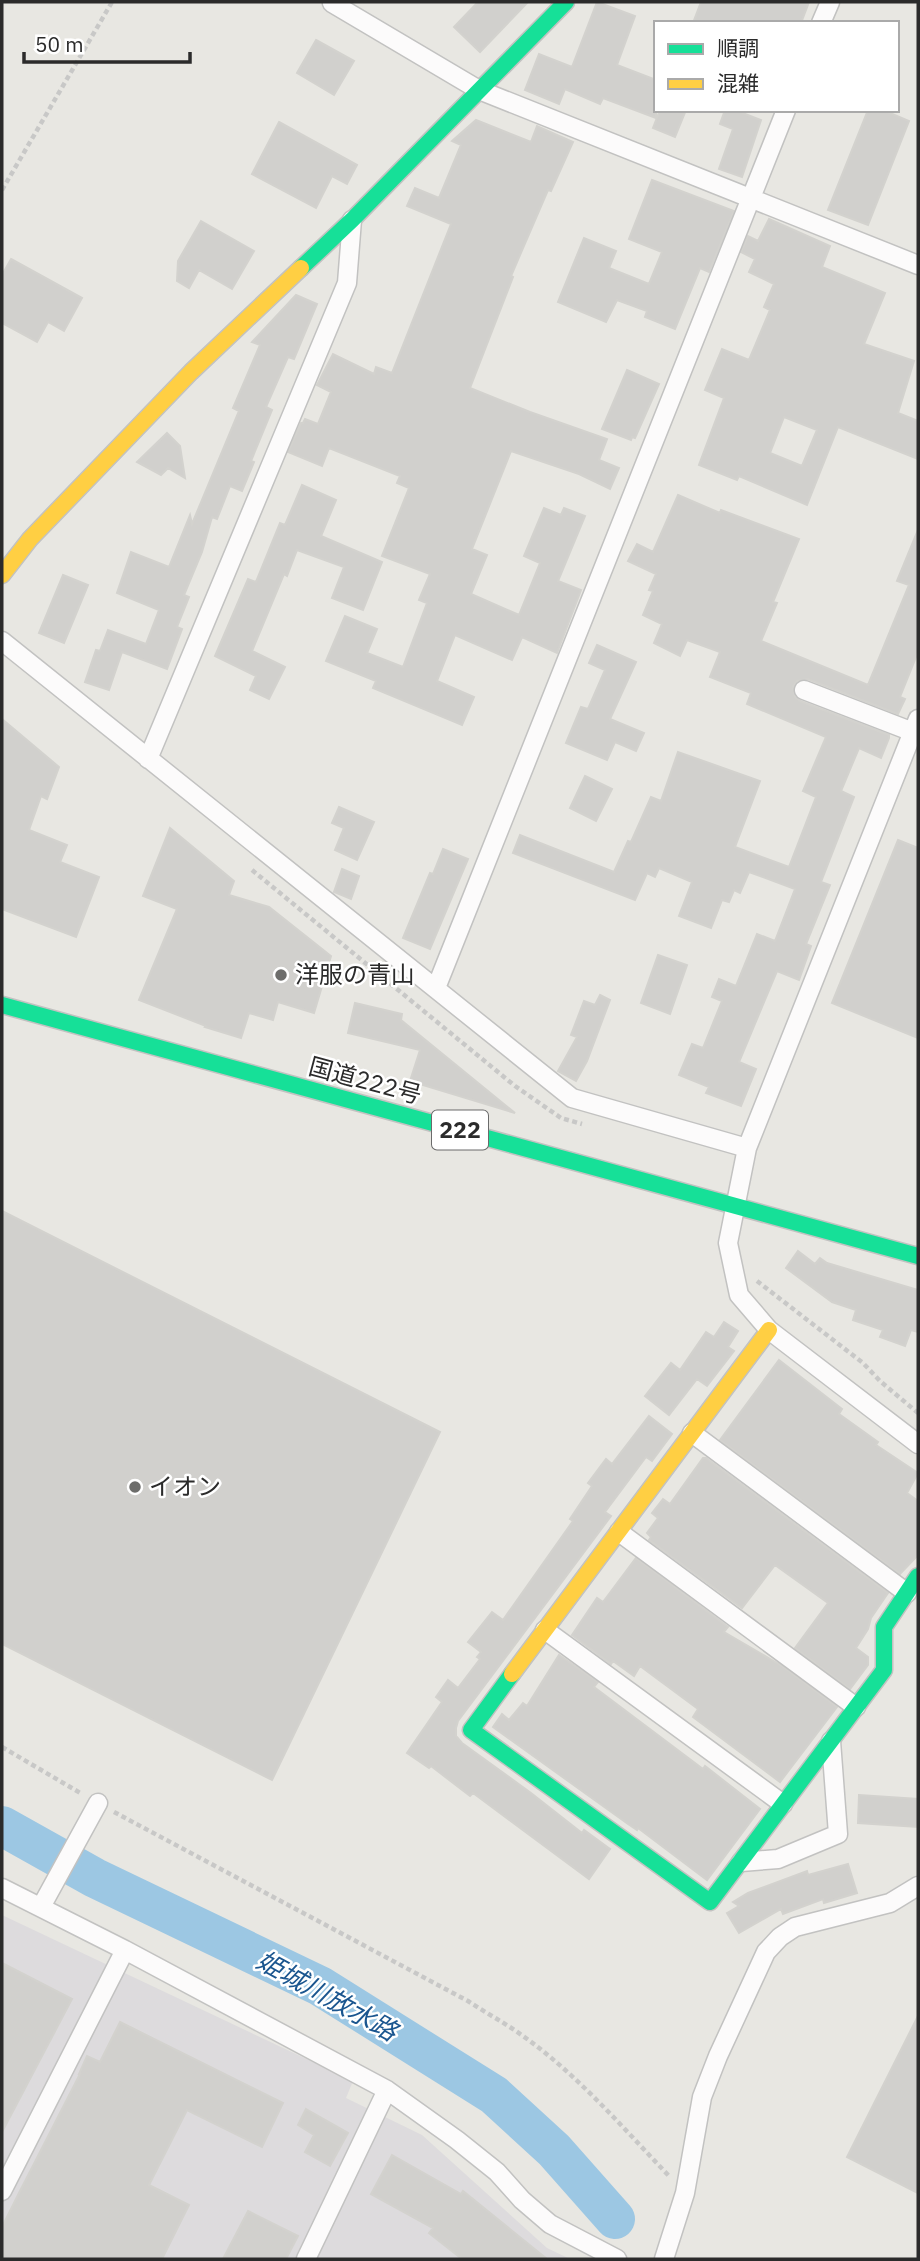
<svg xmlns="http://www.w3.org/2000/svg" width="920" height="2261" font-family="'IBM Plex Sans','Noto Sans JP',sans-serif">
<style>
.industrial{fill:#dddbdd}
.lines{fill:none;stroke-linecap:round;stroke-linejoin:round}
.river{stroke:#9cc7e3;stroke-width:40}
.building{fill:#d1d0cd;stroke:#d3d2ce;stroke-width:2;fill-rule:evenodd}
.street-casing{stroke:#c2c2c1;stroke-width:21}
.fast-casing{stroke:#c2c2c1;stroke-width:19}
.slow-casing{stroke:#c2c2c1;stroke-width:19}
.path{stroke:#c8c8c7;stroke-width:4.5;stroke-dasharray:5 3.5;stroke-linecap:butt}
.street{stroke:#fcfbfb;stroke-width:18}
.fast{stroke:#16e098;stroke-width:16}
.slow{stroke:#ffcf43;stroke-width:16}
.poi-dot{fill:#6d6d6b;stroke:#fff;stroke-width:2.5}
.labels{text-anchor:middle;stroke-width:5;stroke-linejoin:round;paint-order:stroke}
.shield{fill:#fff;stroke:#6b6b6b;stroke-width:2}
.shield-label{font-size:23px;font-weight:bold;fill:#2b2b2b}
.poi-label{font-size:24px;fill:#2b2b2b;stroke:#fff;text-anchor:start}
.street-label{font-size:24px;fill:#2b2b2b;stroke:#fff}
.water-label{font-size:26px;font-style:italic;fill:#1b568f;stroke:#fff}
</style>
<rect width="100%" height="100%" fill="#e8e7e2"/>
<path class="industrial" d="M2,1915L353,2081L346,2098L422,2135L547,2248L570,2259H2Z"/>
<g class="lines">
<path class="river" d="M2,1826L95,1878L320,1986L494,2095L554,2150L615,2219"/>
</g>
<path class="building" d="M478,2H528L480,52L454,27Z
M597,2L635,16L617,65L656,80V118L603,98L600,104L565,89L559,104L525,90L539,54L572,67Z
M701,2H809L801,23H693Z
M316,40L354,61L334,95L297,73Z
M660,110H686L675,137L653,128Z
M725,110H735L761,120L742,177L719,169L733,129L720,124Z
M868,110H883L909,121L868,225L828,210Z
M476,120L531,142L537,126L573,142L551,191L548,190L511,276L513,277L470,388L530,412L607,439L599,460L619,468L610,489L579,474L511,451L472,549L487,555L471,594L519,615L540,563L524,556L544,508L561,515L564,508L585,516L558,581L581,590L557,653L522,637L512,660L455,635L437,681L474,697L462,725L373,688L376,681L326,661L345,616L377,629L367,653L403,667L427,603L419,600L430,574L382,556L409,488L397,483L400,476L329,448L322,466L288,452L301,423H303L305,419L318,424L331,392L317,385L333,354L374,374L376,367L392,373L451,224L407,206L415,188L439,198L461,145L452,141Z
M279,122L357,165L347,184L332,176L316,208L252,174Z
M652,180L734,211L709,272L700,268L675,329L645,317L647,311L617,300L606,322L558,302L584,238L616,251L609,268L649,284L662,252L629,239Z
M769,219L830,246L822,267L885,293L864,344L914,361L898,413L918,421V459L838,427L807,505L739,476L737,480L699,465L724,398L705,390L722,349L749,360L770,310L764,307L774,284L749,272L755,259L741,252L748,236L758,241ZM784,417L817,430L802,466L770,453Z
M201,221L254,251L232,289L199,270L189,288L177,281L178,261Z
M11,259L82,298L64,331L48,322L37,342L2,323V275Z
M296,295L317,304L294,359L288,357L266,407L272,410L251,461L254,462L242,491L230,486L217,519L212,517L202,552L184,595L189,597L177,627L182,629L167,669L122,652L109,690L85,682L96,650L100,651L108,630L146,644L159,610L117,593L131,552L169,567L190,515L192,524L239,411L233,408L260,345L252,342Z
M627,370L659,384L635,438L632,437L631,440L602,429Z
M167,433L180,446L185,478L168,468L161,475L137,462Z
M302,485L336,500L321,536L382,562L363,610L332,598L344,567L297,550L287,576L284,574L252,651L285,667L269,699L250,690L256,676L215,656L248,579L256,582L280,523L285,525Z
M678,495L720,513L721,510L799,539L773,602L777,603L761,641L868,685L909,585L897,581L918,530V652L900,697L905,699L898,714L808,679L797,681L793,687L795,697L800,701L889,735V738L881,758L859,748L841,791L854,797L821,882L830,885L806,944L811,946L799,980L777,971L739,1062L756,1069L741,1106L706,1093L709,1087L679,1075L692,1044L703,1048L722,1001L712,997L719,979L736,986L757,934L775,941L795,889L749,872L740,893L734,890L729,902L722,900L711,928L679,916L692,882L659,868L655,877L647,873L635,900L513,853L520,835L614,872L628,841L631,842L651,797L661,801L678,752L760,781L735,847L789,867L816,797L803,791L826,737L747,704L751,693L710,677L720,652L687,640L680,656L654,643L662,624L643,615L653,591L649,590L656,574L628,561L637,544L653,552Z
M63,575L88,585L64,643L39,633Z
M597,645L636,662L610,719L644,733L636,751L615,742L607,760L566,743L581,707L588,709L605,670L589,663Z
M2,719L59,767L47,799L41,796L29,830L67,845L60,862L99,877L76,937L2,909Z
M585,776L612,789L596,821L570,808Z
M339,807L374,822L357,860L335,850L344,828L332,823Z
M170,828L234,881L229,895L269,907L331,956L314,1013L278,1002L273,1020L249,1013L241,1038L205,1027L206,1026L139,1000L177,909L143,896Z
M898,840L918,848V1038L832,1003Z
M443,849L468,859L430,949L403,938L430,873L433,874Z
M342,869L359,876L351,899L334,892Z
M658,955L687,965L670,1014L641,1003Z
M600,995L610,1000L587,1061L576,1081L558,1071L577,1037L571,1035L584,1001L595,1005Z
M355,1003L402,1014L401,1020L515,1113L410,1081L420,1050L348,1033Z
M2,1211L440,1432L272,1780L2,1644Z
M798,1251L815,1264L820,1258L827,1263L918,1290V1332L911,1330L905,1346L880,1337L883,1330L853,1320L856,1310L832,1302L786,1268Z
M724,1322L738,1331L728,1347L734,1351L707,1386L697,1379L669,1415L645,1396L671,1363L680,1370L706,1332L714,1337Z
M779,1360L842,1409L839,1414L878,1442L876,1445L918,1473L907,1493L918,1501V1555L900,1574L720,1440Z
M649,1416L672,1434L652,1461L646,1457L605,1512L611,1516L458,1721L456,1728V1736L462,1743L531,1793L582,1833L584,1830L610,1849L589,1879L473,1793L470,1796L431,1766L429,1768L407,1753L442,1702L436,1697L448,1680L458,1688L480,1659L477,1657L481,1652L468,1642L492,1612L503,1620L573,1521L570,1519L592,1486L588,1483L606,1459L612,1464Z
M703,1458H706L888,1593L871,1618L868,1629L856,1648L868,1657V1665L850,1689L795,1648L828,1603L775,1565L742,1608L649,1540L651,1537L647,1533L658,1518L652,1513L663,1499L670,1504Z
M636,1558L728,1627L724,1632L782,1666L837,1707L780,1782L693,1717L698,1709L640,1666L634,1676L613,1661L611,1664L572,1635L597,1598L603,1602Z
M559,1655L598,1682L594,1687L703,1769L705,1766L760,1809L707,1880L638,1828L637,1830L628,1824L493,1727L502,1714L509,1720L523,1703L527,1706Z
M859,1795L918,1799V1827L858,1823Z
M848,1864L857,1893L824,1903L823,1899L783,1914L781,1909L739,1933L727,1913L739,1906L733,1902L748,1893L807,1871L808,1875Z
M2,1963L72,1999L2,2132Z
M918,2016V2193L847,2157Z
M120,2022L283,2103L262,2147L187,2110L149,2185L189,2205L162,2259H2V2227L19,2193L80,2074H79L87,2056L100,2062Z
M306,2109L348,2133L330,2166L305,2152L314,2135L298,2125Z
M392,2155L461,2194L463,2191L547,2259H462L429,2233L433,2228L371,2194Z
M248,2211L298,2236L286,2259H223Z"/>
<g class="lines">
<defs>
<path id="street" d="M332,3L479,90L918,265
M821,23L830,2
M2,641L572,1098L747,1148
M804,690L913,732
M918,719L747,1148L728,1243L739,1295L769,1330L918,1444
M148,759L347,283L352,220
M436,988L786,110
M692,1433L907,1593
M619,1532L856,1707
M545,1630L783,1804
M741,1862L778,1859L838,1834L831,1741
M2,1888L125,1950L387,2090L457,2140L497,2172L522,2200L550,2224L617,2259
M41,1907L98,1803
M2,2191L125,1950
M306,2259L387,2090
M664,2259L685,2193L702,2097L718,2056L766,1952L780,1937L795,1927L890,1903L918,1886"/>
<path id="fast" d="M301,268L352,220L566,2
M2,1005L918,1256
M512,1674L471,1730L710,1902L884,1670V1627L918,1576"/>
<path id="slow" d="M2,575L30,539L191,372L301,268
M512,1674L769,1330"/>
</defs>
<use href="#street" class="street-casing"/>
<use href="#fast" class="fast-casing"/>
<use href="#slow" class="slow-casing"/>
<path class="path" d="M2,190L112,2
M252,870L515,1086L561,1118L582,1124
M757,1281L863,1363L880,1381L918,1413
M2,1747L82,1794
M114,1812L468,2001C486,2013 505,2023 523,2036C578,2075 623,2128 670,2177"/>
<use href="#street" class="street"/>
<use href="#fast" class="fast"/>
<use href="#slow" class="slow"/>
</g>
<g class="poi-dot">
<circle cx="281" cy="975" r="7"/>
<circle cx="135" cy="1487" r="7"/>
</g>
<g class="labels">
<rect class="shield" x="432" y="1110.5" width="56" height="39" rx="5"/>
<g class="shield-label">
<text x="460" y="1138">222</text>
</g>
<g class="poi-label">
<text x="295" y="983">洋服の青山</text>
<text x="149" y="1495">イオン</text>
</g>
<g class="street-label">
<text transform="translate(365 1081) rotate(15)" y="8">国道222号</text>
</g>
<g class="water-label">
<text transform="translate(327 1996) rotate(29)" y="9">姫城川放水路</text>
</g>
</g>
<rect width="920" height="2261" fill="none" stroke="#2b2b2b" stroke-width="7"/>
<rect x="654" y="21" width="245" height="91" fill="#ffffff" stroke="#aaaaaa" stroke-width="2"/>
<rect x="668" y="44" width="35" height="10" fill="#16e098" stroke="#aaaaaa" stroke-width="2"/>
<text x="717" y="56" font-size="21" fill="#2b2b2b">順調</text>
<rect x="668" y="79" width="35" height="10" fill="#ffcf43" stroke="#aaaaaa" stroke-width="2"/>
<text x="717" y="91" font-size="21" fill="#2b2b2b">混雑</text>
<path d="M24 52v10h166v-10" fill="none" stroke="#2b2b2b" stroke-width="3.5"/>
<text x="35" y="52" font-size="21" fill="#2b2b2b" stroke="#ffffff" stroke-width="5" paint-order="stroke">50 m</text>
</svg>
